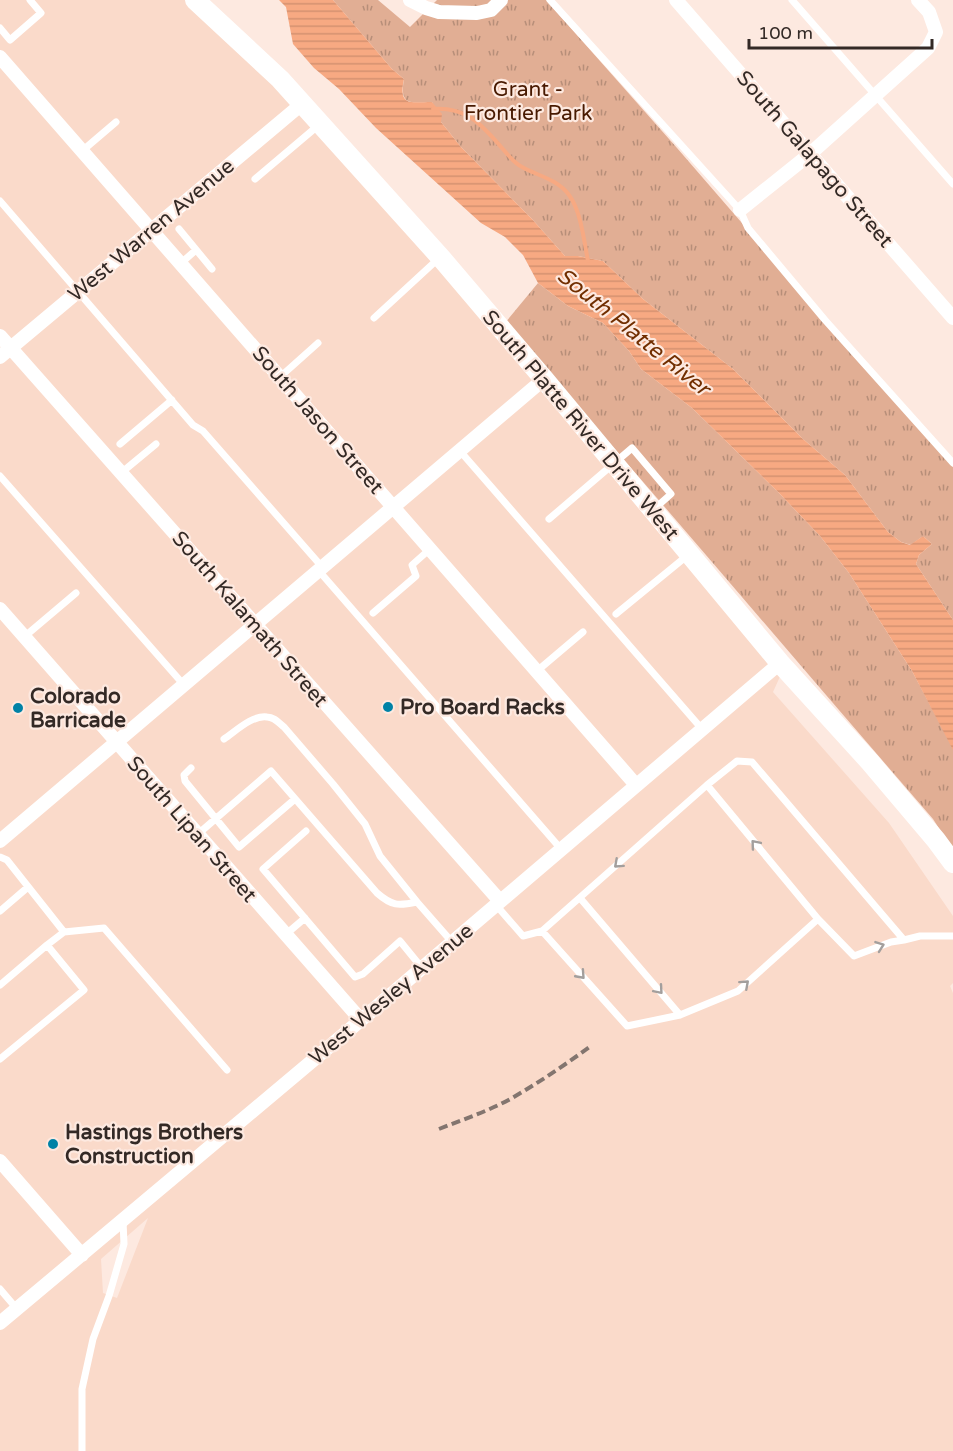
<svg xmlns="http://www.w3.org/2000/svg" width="953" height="1451" font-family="'Varela Round',sans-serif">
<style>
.built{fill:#fadaca;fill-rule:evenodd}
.grass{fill:url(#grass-tufts)}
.water{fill:url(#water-rules)}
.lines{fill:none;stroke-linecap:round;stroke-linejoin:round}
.stream{stroke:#f7a982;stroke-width:4}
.lane{stroke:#fff;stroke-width:7}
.street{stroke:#fff;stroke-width:14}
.secondary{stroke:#fff;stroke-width:20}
.rail{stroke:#83756f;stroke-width:4;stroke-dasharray:9 4.5;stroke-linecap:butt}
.oneway{stroke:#a39f9d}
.poi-dot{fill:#0082a6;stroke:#fde9e0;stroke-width:2}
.labels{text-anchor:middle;stroke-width:4.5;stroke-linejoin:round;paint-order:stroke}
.park-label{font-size:21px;fill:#481900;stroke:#fde9e0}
.street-label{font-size:21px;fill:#332925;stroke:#fde9e0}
.poi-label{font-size:21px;font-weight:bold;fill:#332925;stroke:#fde9e0;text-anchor:start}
.water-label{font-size:22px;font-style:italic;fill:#712e00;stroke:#fde9e0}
</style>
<defs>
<pattern id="grass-tufts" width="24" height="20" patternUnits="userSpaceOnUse" patternTransform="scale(1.5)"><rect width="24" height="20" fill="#e1ae94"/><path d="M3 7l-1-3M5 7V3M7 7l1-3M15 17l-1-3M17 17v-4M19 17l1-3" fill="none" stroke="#b78e79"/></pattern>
<pattern id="water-rules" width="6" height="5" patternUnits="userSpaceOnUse" patternTransform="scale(1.5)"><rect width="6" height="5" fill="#f7a982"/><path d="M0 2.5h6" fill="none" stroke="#d49170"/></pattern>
</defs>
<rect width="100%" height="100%" fill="#fde9e0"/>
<path class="built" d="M0,0H197L788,659L773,692L889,823L953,916V983L950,986L953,993V1451H0ZM148,1218L117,1298L103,1293L101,1259Z"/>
<path class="grass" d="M333,0H378L410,27L437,0H546L677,148L953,467V620L916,564L919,555L932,544L923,536L911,545L901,542L888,532L845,475L803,439L733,369L643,299L603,261L578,256H565L532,219L461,147L441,122L432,102C411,102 399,107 404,79L392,69Z
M538,283L568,306L603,323L629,351L641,369L692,408L779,493L820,536L849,573L912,671L953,748V850L933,819C790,654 649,487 505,323Z"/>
<path class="water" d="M279,0H333L392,69L404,79C398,107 411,102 432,102L442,114L441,122L461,147L532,219L565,256H578L603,261L643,299L733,369L803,439L845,475L888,532L901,542L910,545L923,536L932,544L919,555L916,564L953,620V750L912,671L849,573L820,536L779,493L692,408L641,369L629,351L603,323L568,306L538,283L523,255L505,237L481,223L376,128L339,89L314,68L293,44L286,7Z"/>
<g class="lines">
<path class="stream" d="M433,109C467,107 481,124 502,148C507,154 514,163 522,167C538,176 557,179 569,195C581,211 584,241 588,261"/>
<path class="lane" d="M550,0L740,210L748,228L825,320L953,463
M792,0L953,184
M0,28L10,40L41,13L30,0
M82,151L116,122
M255,179L320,124
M0,201L193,425L203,431L323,568
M179,229L212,269
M181,263L196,250
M374,318L438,259
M280,377L318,343
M120,444L172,400
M460,451L702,729
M121,473L156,444
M0,476L184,685
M549,519L632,448L671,494L654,509
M319,571L561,849
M373,613L416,576L412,565L430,549
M616,614L688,555
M24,637L76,593
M537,671L583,632
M224,739C236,731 252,715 267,717C274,717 279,723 284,727L333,784L365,824L380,856L417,902
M191,768L184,775L185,781L239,847L295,799
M707,785L737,761L752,762L904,940L891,942L854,956L818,919
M306,831L263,869L355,977L363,974L400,941L422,968
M198,834L271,771L377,893C392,906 398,906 417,902L452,942
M0,857L7,860L64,932L104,928L227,1070
M580,898L680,1015
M496,905L523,936L542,931L707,785L818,919L738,991L680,1015L627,1026L542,931
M0,911L28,887
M285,935L305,918
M904,940L920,936H953
M0,985L47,945L64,932
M0,1059L84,990L47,945
M0,1289L17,1309
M82,1451V1389L93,1339L109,1296L124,1244L123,1221"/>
<path class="street" d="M410,0L426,8L439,12L477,13L491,10L501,0
M676,0L953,318
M0,57L636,785
M740,210L810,154L928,48L936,32L929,12L918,0
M0,336L500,901
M0,357L303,103
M0,609L361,1020
M0,841L544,379
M0,1161L82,1255
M0,1323L361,1020L780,663"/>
<path class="secondary" d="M195,0L280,79L442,259L544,379L780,663L870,762L936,840L953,863"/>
<path class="rail" d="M439,1129C464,1119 489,1111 512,1098C540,1082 566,1064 591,1046"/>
</g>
<defs><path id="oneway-chevron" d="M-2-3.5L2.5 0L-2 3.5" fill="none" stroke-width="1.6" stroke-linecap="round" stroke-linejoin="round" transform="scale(1.5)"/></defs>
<g class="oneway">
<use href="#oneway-chevron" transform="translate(755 844) rotate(-130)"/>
<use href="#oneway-chevron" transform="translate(618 864) rotate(138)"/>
<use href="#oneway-chevron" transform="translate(880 946) rotate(-20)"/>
<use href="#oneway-chevron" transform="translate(581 975) rotate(48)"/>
<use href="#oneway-chevron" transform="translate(745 984) rotate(-42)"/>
<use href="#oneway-chevron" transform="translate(659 990) rotate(49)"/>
</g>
<g class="poi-dot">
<circle cx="388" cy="707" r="6"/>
<circle cx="18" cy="708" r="6"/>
<circle cx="53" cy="1144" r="6"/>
</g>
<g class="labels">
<g class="park-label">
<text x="528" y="96">Grant -<tspan x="528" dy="24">Frontier Park</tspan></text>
</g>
<g class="street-label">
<text transform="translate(815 159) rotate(49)" y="7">South Galapago Street</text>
<text transform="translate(151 230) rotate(-40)" y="7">West Warren Avenue</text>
<text transform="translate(318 420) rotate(49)" y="7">South Jason Street</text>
<text transform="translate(581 425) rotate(50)" y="7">South Platte River Drive West</text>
<text transform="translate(250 619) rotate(49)" y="7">South Kalamath Street</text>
<text transform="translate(192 829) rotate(49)" y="7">South Lipan Street</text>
<text transform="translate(391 994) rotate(-40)" y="7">West Wesley Avenue</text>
</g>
<g class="poi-label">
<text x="30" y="703">Colorado<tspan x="30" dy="24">Barricade</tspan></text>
<text x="400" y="714">Pro Board Racks</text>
<text x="65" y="1139">Hastings Brothers<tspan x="65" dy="24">Construction</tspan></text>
</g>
<g class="water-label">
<text transform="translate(634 331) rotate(39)" y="8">South Platte River</text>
</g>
</g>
<path d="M749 39v9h183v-9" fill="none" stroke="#332925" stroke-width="3"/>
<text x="758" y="39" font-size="18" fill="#332925" stroke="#fde9e0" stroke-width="4.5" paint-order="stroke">100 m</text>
</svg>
